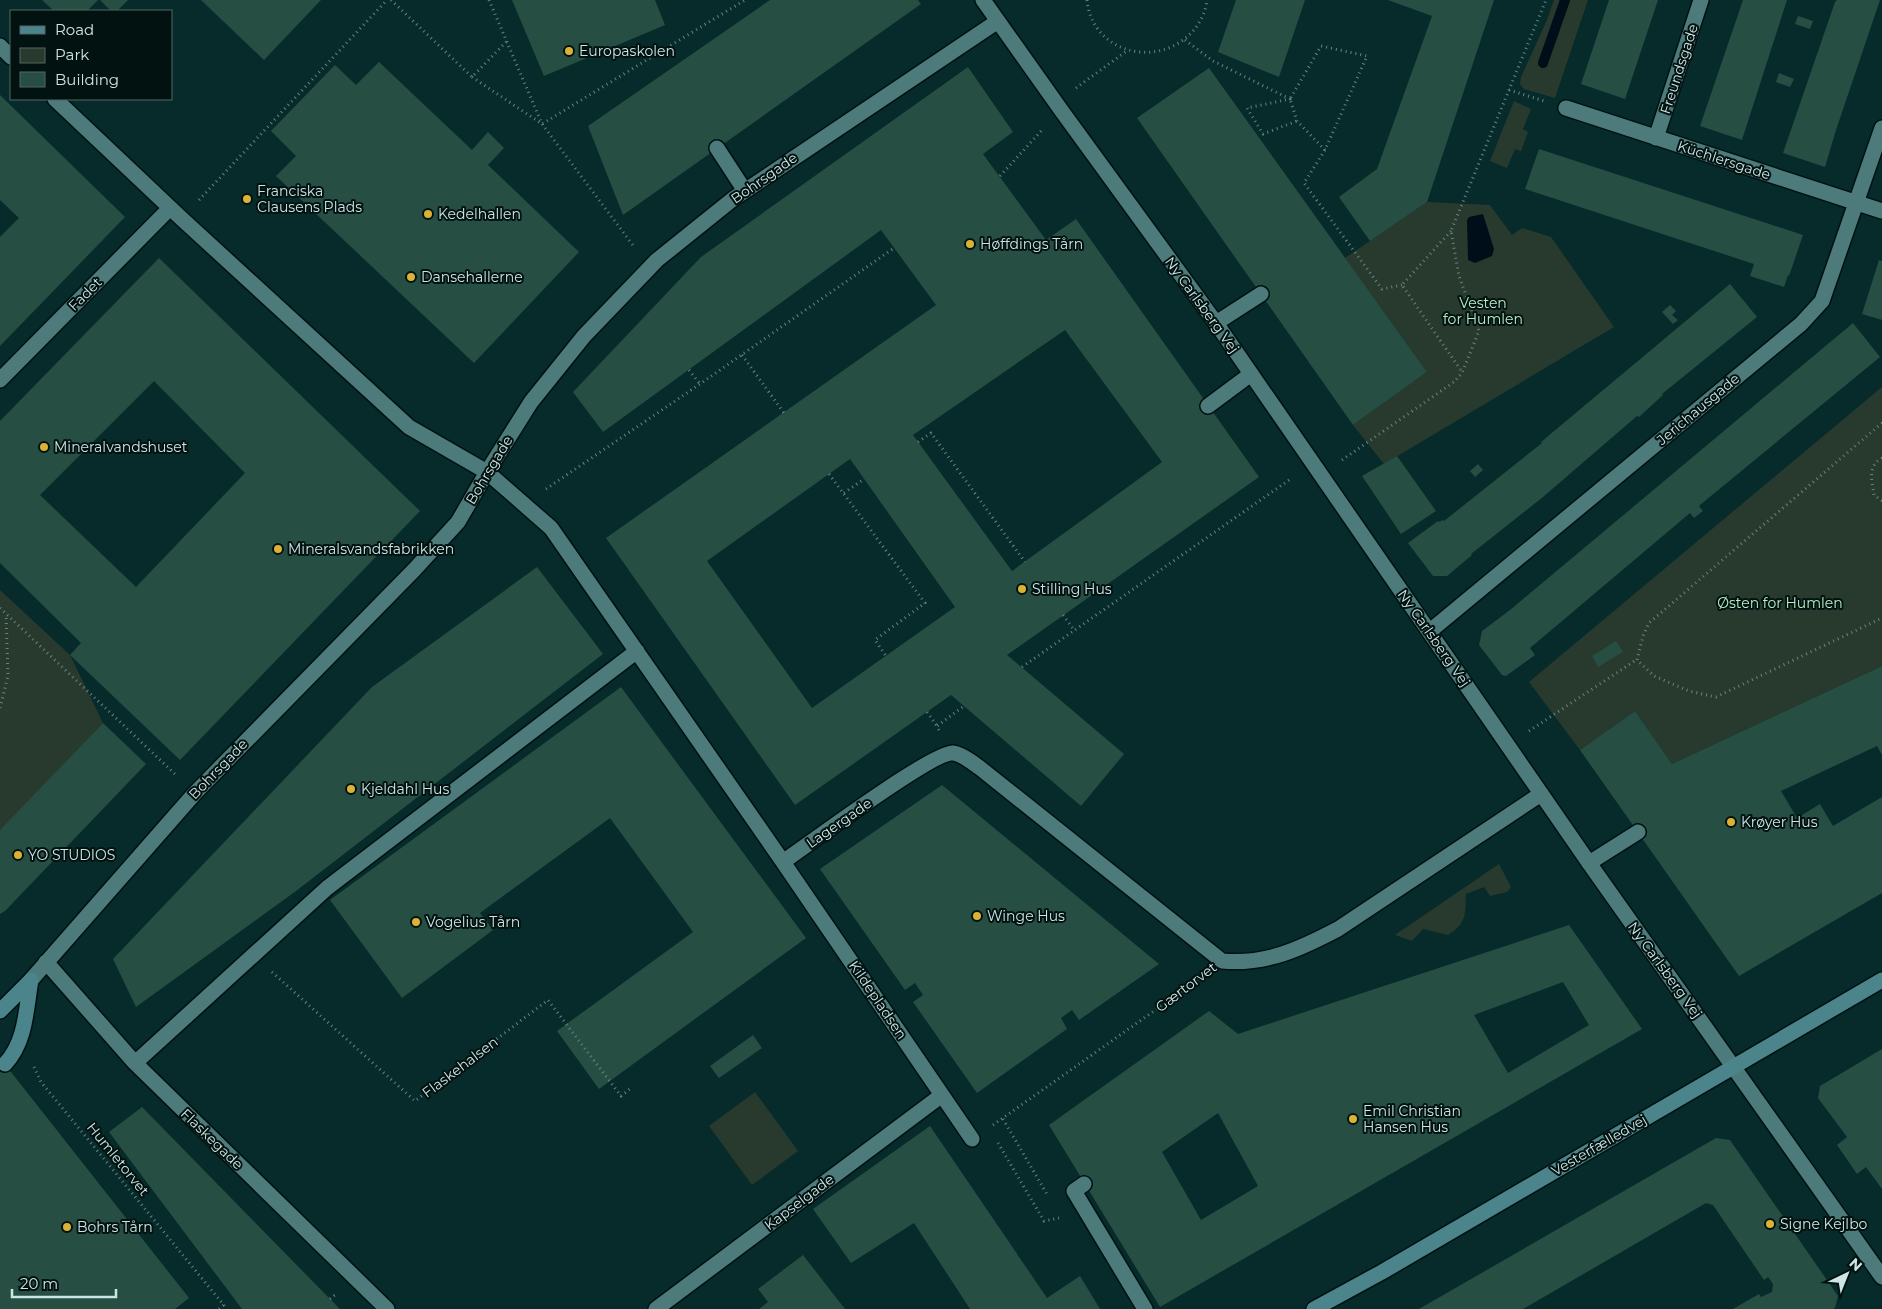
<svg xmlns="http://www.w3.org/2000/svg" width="1882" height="1309" font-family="Montserrat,sans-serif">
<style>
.green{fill:#283a2d}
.water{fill:#000e1a}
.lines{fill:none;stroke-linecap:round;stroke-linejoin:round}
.stream{stroke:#000e1a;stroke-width:10}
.building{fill:#264e43;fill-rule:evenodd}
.lane-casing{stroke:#001212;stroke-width:18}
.street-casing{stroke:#001212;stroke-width:18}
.secondary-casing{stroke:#001212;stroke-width:18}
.path{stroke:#668484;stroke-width:3;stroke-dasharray:1 4;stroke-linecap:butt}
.lane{stroke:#4d7a7a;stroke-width:15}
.street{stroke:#4d7a7a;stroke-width:15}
.secondary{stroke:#4b848a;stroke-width:15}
.poi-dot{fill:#dbb233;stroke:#021211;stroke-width:2}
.labels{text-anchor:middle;stroke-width:4;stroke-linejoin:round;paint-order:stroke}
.poi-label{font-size:14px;fill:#cde5e4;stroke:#021211;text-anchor:start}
.street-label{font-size:14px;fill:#cde5e4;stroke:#021211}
.park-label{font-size:14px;fill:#b9efc7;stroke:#021211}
</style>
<rect width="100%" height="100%" fill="#072b2b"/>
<path class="green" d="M1554,0H1588L1555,98L1524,89L1520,84L1521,77L1547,20Z
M1514,101L1531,109L1523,129L1528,132L1521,151L1515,149L1507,168L1490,161Z
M1427,202L1490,205L1512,235L1522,228L1551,237L1614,327L1384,464L1353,425L1427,372L1345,258Z
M1882,387V666L1672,764L1635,711L1580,750L1529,682Z
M0,590L70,655L103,723L0,832Z
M1499,864L1511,887L1507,892L1490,896L1484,887L1466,894C1465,915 1467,923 1448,935L1423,929L1412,941L1395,935Z
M755,1092L798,1151L752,1185L709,1126Z"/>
<path class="water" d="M1483,214L1494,249L1492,256L1475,263L1468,260L1467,220L1469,217Z"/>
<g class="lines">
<path class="stream" d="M1543,63L1565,0"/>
</g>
<path class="building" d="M42,0H98L87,11H54Z
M100,0H128L117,11H111Z
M201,0H321L264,60Z
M512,0H655L665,25L544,76Z
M770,0H918L921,4L623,215L588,126Z
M1236,0H1305L1279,77L1218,52Z
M1388,0H1494L1427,202L1370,241L1339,197L1377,169L1432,16Z
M1609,0H1658L1625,99L1581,84Z
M1743,0H1787L1742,140L1700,126Z
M1837,0H1880L1836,130L1825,167L1783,153L1835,2Z
M1798,16L1813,21L1810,29L1795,24Z
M379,62L472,150L488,132L504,148L488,165L579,252L474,363L276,176L296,156L271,131L335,65L356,85Z
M968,67L1013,132L983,154L1046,240L1076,219L1259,477L1007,655L1124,754L1081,806L951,695L795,805L606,538L936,305L881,230L603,432L573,392L701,257ZM1065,330L1162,462L1012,571L913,435ZM850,459L955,607L812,708L707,561Z
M1209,68L1427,372L1353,425L1137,118Z
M1779,73L1794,79L1790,87L1776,82Z
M0,95L125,217L0,346V237L19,218L0,200Z
M1539,149L1803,235L1789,276L1788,275L1784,287L1750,276L1754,264L1525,189Z
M159,258L420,511L180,760L70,655L81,643L0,563V421ZM154,381L245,473L136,587L40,495Z
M1879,260L1882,261V320L1862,314Z
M1730,284L1757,317L1662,394L1663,395L1639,417L1637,416L1543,497L1471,554L1472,555L1447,576H1433L1408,543L1438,521L1439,522L1443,520L1444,521L1542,443L1541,442Z
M1670,305L1676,311L1672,315L1678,320L1673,324L1662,312Z
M1853,323L1880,357L1700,505L1699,506L1703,511L1694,518L1690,513L1530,648L1535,655L1506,676L1502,675L1479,645L1482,631L1510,610Z
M1397,456L1436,511L1401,534L1362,476Z
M1478,464L1483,470L1475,477L1470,471Z
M537,567L603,654L296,891L136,1007L113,959L372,687Z
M1616,641L1623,652L1598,667L1592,656Z
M1882,666V755L1877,746L1781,791L1797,818L1820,804L1833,826L1882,797V893L1739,976L1580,750L1635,711L1672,764Z
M621,687L806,938L599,1089L557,1031L693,932L610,818L480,913L493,930L402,998L330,900Z
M103,723L146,764L5,911L0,914V830Z
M942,785L1159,964L1079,1020L1072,1010L1061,1018L1067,1029L977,1093L913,1002L923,995L915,983L905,990L820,869Z
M1569,925L1642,1029L1160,1307L1049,1125L1209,1011L1238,1034ZM1563,982L1589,1025L1508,1073L1474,1015ZM1218,1113L1258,1186L1201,1220L1162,1152Z
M753,1035L762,1048L719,1078L710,1066Z
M1882,1049V1189L1866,1167L1857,1174L1837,1145L1847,1137L1818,1098L1820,1086Z
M0,1058L189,1298L175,1309H0Z
M142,1107L330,1299L340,1309H242L109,1132Z
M930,1126L1047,1298L1080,1276L1100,1309H970L914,1223L851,1263L813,1209Z
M1716,1138L1730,1140L1838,1296L1835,1308L1833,1309H1733L1759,1294L1761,1297L1772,1292L1773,1284L1768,1277L1764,1280L1713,1205L1706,1203L1523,1309H1419Z
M803,1255L845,1309H759L768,1302L758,1289Z"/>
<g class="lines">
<defs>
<path id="lane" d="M717,148L745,191
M1216,323L1261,294
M1208,406L1251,374
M1589,863L1638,832
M1084,1184L1074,1191L1145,1309"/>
<path id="street" d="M983,0L1061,110L1216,323L1589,863L1882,1277
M0,46L11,57
M55,99L182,219L409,427L487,472L551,528L783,862C807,845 934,751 953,753C962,754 973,763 980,768L1222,961C1266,965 1300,949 1338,929L1541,794
M1566,108L1882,211
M1656,138L1701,0
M0,380L170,208
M1430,631L1801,324L1822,301L1882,128
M783,862L972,1139
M46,962L135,1063L387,1309
M31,980L195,793L414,570L458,522L487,472L531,402L584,336L657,260L733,199L998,21
M135,1063L327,888L637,651
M656,1309L942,1095"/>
<path id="secondary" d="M0,1011L31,980
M5,1064C26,1042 26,1009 31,980
M1314,1309L1382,1272L1882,980"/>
</defs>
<use href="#lane" class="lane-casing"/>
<use href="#street" class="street-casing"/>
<use href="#secondary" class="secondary-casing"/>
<path class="path" d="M391,0L472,77L507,41
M489,0L542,124L635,248
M1087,0C1092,53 1158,70 1193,31C1200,23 1206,11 1207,0
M1185,40L1213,61L1290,99L1247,108L1263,134L1297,121
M472,77L542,124L745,0
M1076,88L1128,50
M1509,90L1544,101
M1325,150L1297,121L1290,99L1321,46L1367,56L1325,150L1304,183L1382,289L1402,285
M1000,176L1043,129
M199,200L387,0
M1451,231L1402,285L1462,372
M742,355L784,413
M689,370L700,384
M1882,423L1649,623L1643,636L1637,660L1654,676L1689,691L1716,697L1882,618
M918,442L931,433L1025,562
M1882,458C1867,466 1872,481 1874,495L1882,501
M1342,460L1454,382L1462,373L1479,331L1459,276L1451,231L1546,0
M829,474L925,603L875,640L886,656
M546,489L700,384L894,248
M844,493L864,479
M0,608L177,776
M1063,615L1074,630
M1022,667L1292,478
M0,708L8,676L6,614
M927,712L937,726
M939,730L937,726L964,706
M1529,731L1636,660
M272,972L415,1101L548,1000L621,1096L631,1088
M34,1067L41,1082L227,1309
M1003,1119L1048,1196
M993,1125L1202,977
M998,1143L1044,1221L1059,1218
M330,1299L336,1294
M219,1309L224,1305"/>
<use href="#lane" class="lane"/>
<use href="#street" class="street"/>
<use href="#secondary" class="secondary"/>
</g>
<g class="poi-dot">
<circle cx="569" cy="51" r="5"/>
<circle cx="247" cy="199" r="5"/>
<circle cx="428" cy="214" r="5"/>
<circle cx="970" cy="244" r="5"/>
<circle cx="411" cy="277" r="5"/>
<circle cx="44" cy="447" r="5"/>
<circle cx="278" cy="549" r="5"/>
<circle cx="1022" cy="589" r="5"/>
<circle cx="351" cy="789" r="5"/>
<circle cx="1731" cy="822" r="5"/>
<circle cx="18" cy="855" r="5"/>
<circle cx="977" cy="916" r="5"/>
<circle cx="416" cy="922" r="5"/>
<circle cx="1353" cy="1119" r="5"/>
<circle cx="1770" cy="1224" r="5"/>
<circle cx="67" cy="1227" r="5"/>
</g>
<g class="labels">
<g class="poi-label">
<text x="579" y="56">Europaskolen</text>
<text x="257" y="196">Franciska<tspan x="257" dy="16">Clausens Plads</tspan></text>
<text x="438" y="219">Kedelhallen</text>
<text x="980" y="249">Høffdings Tårn</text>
<text x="421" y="282">Dansehallerne</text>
<text x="54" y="452">Mineralvandshuset</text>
<text x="288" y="554">Mineralsvandsfabrikken</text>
<text x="1032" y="594">Stilling Hus</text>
<text x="361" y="794">Kjeldahl Hus</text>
<text x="1741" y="827">Krøyer Hus</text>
<text x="28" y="860">YO STUDIOS</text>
<text x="987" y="921">Winge Hus</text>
<text x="426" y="927">Vogelius Tårn</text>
<text x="1363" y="1116">Emil Christian<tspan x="1363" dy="16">Hansen Hus</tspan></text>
<text x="1780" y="1229">Signe Kejlbo</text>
<text x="77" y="1232">Bohrs Tårn</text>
</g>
<g class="street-label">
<text transform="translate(1679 69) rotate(-72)" y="5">Freundsgade</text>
<text transform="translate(1724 160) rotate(18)" y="5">Küchlersgade</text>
<text transform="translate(764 178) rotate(-35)" y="5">Bohrsgade</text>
<text transform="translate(85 294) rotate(-45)" y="5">Fadet</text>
<text transform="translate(1202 305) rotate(54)" y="5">Ny Carlsberg Vej</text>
<text transform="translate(1698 409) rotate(-40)" y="5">Jerichausgade</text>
<text transform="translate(489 470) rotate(-59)" y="5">Bohrsgade</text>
<text transform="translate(1434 638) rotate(55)" y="5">Ny Carlsberg Vej</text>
<text transform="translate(218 769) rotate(-46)" y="5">Bohrsgade</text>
<text transform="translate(839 823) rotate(-35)" y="5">Lagergade</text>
<text transform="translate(1665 970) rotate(54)" y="5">Ny Carlsberg Vej</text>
<text transform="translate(1186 987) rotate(-37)" y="5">Gærtorvet</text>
<text transform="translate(878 1000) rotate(56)" y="5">Kildepladsen</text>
<text transform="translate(460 1067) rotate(-37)" y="5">Flaskehalsen</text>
<text transform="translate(212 1139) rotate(44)" y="5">Flaskegade</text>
<text transform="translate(1599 1145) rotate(-30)" y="5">Vesterfælledvej</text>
<text transform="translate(118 1159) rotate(51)" y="5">Humletorvet</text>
<text transform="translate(799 1202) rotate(-37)" y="5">Kapselgade</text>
</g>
<g class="park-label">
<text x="1483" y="308">Vesten<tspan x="1483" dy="16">for Humlen</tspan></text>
<text x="1780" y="608">Østen for Humlen</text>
</g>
</g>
<rect x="10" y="10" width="162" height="90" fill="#021211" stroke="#536665"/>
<rect x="20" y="26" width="25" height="8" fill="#4b848a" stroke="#536665"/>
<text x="55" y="35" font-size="15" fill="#cde5e4">Road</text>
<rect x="20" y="48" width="25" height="15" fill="#283a2d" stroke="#536665"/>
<text x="55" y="60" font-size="15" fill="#cde5e4">Park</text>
<rect x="20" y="72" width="25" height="15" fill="#264e43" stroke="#536665"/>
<text x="55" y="85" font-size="15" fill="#cde5e4">Building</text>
<g transform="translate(1847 1274) rotate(43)" stroke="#021211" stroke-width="4" paint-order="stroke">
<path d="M0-4L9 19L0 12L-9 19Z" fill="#cde5e4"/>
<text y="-8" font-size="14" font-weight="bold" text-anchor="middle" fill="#cde5e4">N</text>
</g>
<path d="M12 1289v8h104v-8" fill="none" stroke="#cde5e4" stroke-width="2.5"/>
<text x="20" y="1289" font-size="15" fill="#cde5e4" stroke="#021211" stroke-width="4" paint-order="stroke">20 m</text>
</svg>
